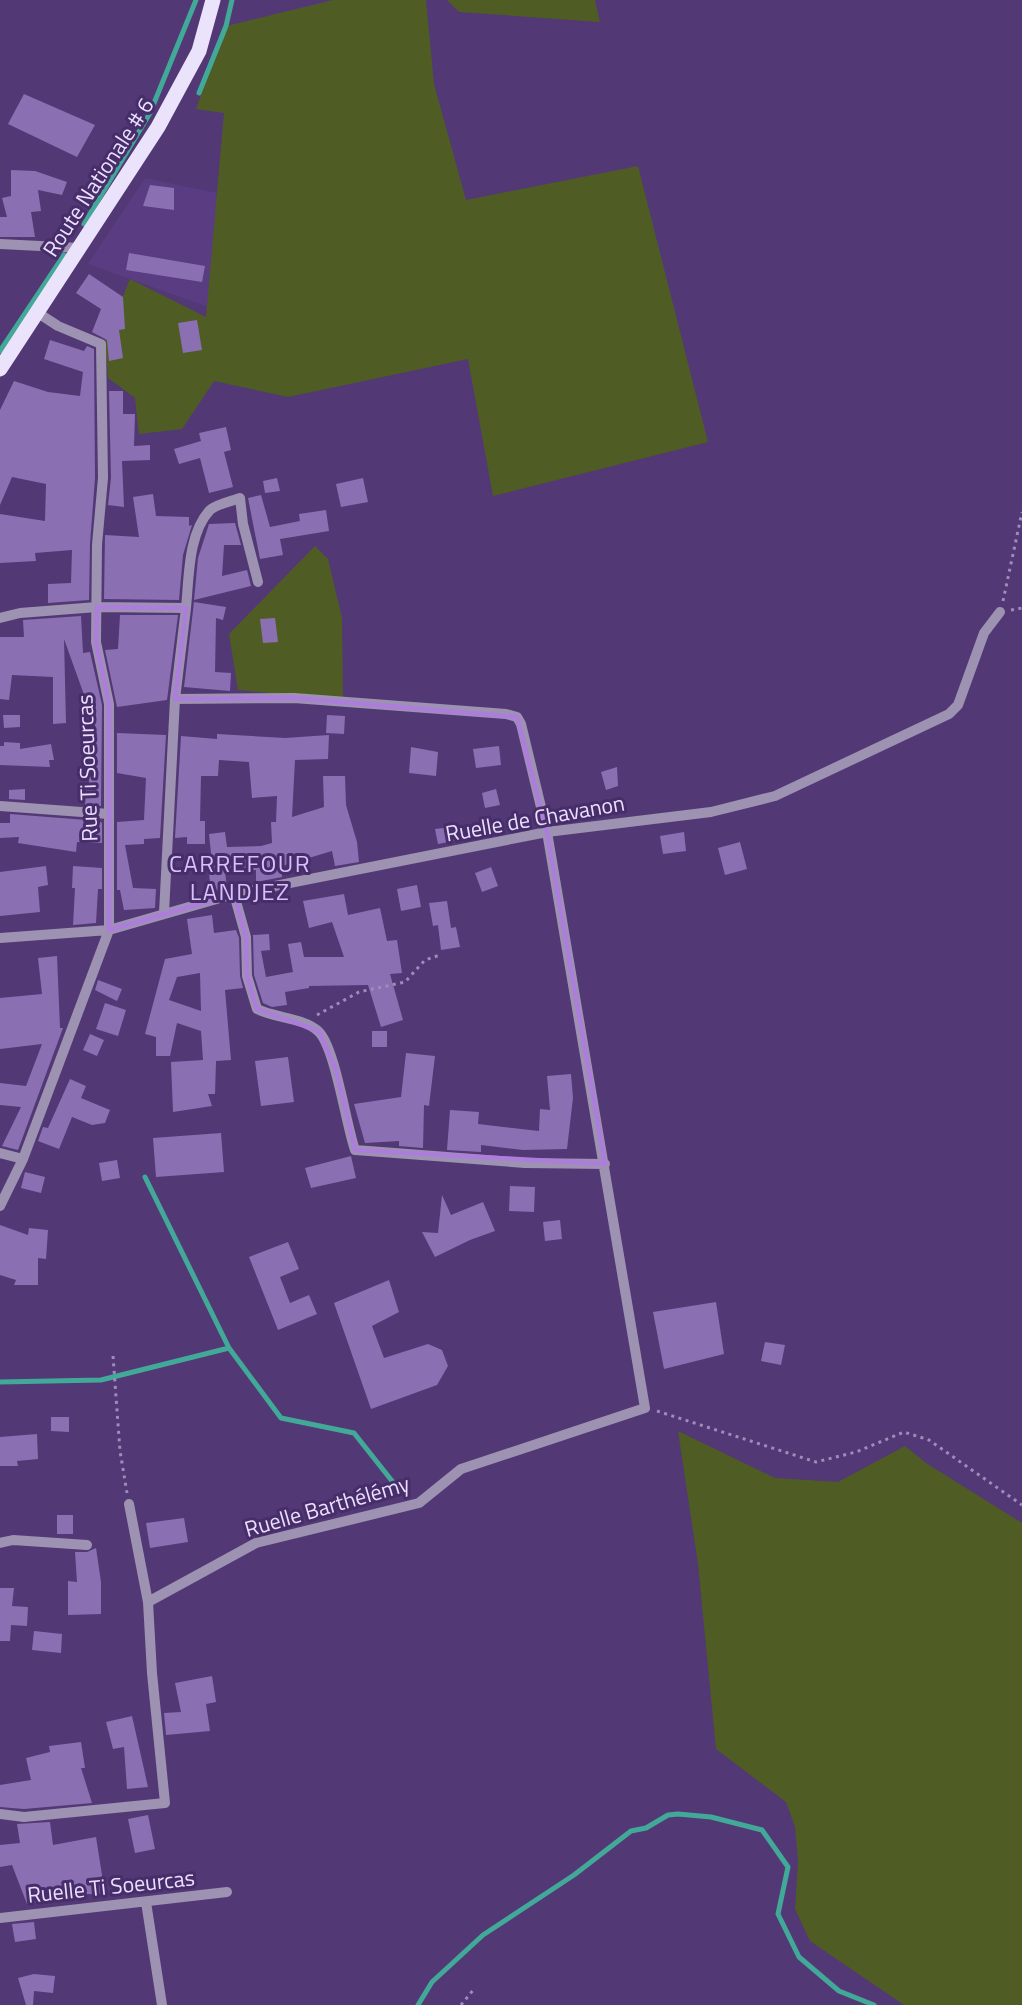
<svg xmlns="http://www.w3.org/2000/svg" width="1022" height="2005" font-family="'Titillium Web',sans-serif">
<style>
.built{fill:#593c81}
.green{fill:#4f5d24}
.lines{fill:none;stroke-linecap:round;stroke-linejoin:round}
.stream{stroke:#42a999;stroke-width:5}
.building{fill:#8a70b2;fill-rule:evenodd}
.path{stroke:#9e8cba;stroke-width:3;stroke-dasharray:3 4.5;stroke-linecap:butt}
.minor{stroke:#9d92b1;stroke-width:10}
.major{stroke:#ebe3fc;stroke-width:15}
.marked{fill:none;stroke:#ad7ddb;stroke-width:4.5;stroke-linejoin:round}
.labels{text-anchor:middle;stroke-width:6;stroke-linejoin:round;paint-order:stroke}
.street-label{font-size:22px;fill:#eae0fe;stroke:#472d69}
.neighbourhood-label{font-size:24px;letter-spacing:1.5px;fill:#d6c1fb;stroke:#472d69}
</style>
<rect width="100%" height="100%" fill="#523875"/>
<path class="built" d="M145,178L227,195L211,308L88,264Z"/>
<path class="green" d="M333,0H426L434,84L466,200L638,166L708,442L493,496L468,359L288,397L214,381L182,429L139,434L135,398L108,378L105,340L130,279L206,317L224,113L196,109L226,26Z
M447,0H595L600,22L459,12Z
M315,546L328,559L342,618L343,700L238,690L229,634Z
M678,1431L775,1478L838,1482L905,1446L926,1463L1022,1523V2005H904L810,1941L795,1909L798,1861L795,1827L786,1802L716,1749L698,1564Z"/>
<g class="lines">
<path class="stream" d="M199,93L226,26L232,0
M84,224L150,113L196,0
M0,351L64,255
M145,1177L229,1348L281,1418L354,1433L400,1491
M0,1382L101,1380L229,1348
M418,2005L432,1982L483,1935L574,1875L631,1831L646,1828L668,1815L678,1814L711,1817L762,1830L788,1867L778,1914L799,1957L839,1991L874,2005"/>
</g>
<path class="building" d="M24,94L95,125L77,157L8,124Z
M11,170L35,171L67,182L62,195L38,190L41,211L31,212L35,237H0V217H7L2,198L11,196Z
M150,185L174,188V210L143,206Z
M129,253L205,266L202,282L126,270Z
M89,274L123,297L125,329L119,330L123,358L109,361L107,340L92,332L101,309L76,293Z
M197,320L202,350L183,353L178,323Z
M50,340L84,351L87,346L94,349L95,478L90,544L89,600L48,603V584L71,583L72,550L35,553L36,561L0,563V514L45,521L46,484L12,477L0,505V410L14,381L48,392L80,396L83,372L44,359Z
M109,391H123V414H135L134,446L150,445V460L122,461L124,507L108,505L111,478Z
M226,427L231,450L224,452L233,487L209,493L200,458L179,464L174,449L201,441L199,433Z
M277,478L280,491L265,493L263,481Z
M363,478L368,502L341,507L336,484Z
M153,494L156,516L189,517V526L192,525L183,555L179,600L104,599L105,535L139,537L133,497Z
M261,495L270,527L300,521L299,514L326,510L329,531L280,539L283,555L260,559L248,498Z
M235,523L241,545H224L222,576L247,570L251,586L194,600L198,558L209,524Z
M194,602L226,607L223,620L216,618L215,672L231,673L230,691L184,687Z
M120,615H178L167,700L117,707L105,650L118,649Z
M81,616L83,653L90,652L102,705L101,806L85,805L86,789H89V768L84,766L85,747H94L96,728L64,639L66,723L53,724V677L12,675L9,700L0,699V637H24L23,620Z
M275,618L278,642L263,643L260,619Z
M3,715H20V727L4,728Z
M327,715L345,716L344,734L326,733Z
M117,733L166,735L160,838L144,839V844L125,845L133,888L156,889L155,908L124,910L120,890H117V822L144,820L146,778L117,773Z
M217,734L285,738L329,735L328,759L295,760L292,817L324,807L323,776H345L346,805L357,842L359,862L335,866L332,851L282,866V877L256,882V870L225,871L227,888L211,893L209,873L213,872L209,834L225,832L227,847L261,846L272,843L271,822H276L277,796L252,798L249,762L219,760L218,776H201L200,821H205V844H187V837L175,838L181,736L217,739Z
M4,742L20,743V749L51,744L54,760H49L50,767L0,765V746H4Z
M499,746L501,765L476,768L473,749Z
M411,747L438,752L436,776L409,773Z
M617,767L618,786L606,790L601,772Z
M25,789V800L9,799V790Z
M496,789L500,805L485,808L482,793Z
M10,814L99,821L102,823V843L77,842L76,852L18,843L19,837L0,838V823H10Z
M451,827L454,841L438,844L435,829Z
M684,832L686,851L663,854L660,836Z
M740,842L747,869L725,875L718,848Z
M46,866L48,885L38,887L40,912L0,916V872Z
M73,866L102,868V889H98L96,923L73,925L75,888H72Z
M491,867L498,886L482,892L475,873Z
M417,885L421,907L401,911L397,889Z
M344,894L348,915L380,908L387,941L397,940L402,973L390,974L403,1020L381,1027L368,985L309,986V988L285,992L287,1005L272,1007L263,1003L254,975L253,935L269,934L270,950L261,951L266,977L293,972L288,944L301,942L304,957H344L332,922L309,928L303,901Z
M447,901L451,928L456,927L460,947L441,950L438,925L433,926L429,903Z
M212,915L214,933L236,930L239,938L240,976L243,988L225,990L231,1060L216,1061L215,1094H208L212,1106L173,1112L171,1062L203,1060L201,1031L177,1023L170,1056H156V1037L145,1034L165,959L192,954L187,919ZM200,973L201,1011L169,1000L177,977Z
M57,956L60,1028H63L18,1150L2,1146L21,1107L0,1105V1083L26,1086L42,1044L0,1049V998L42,994L38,958Z
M98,980L122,989L117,1001L95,990Z
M105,1003L126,1010L118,1036L96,1029Z
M372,1031H387V1047H372Z
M90,1034L104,1040L97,1056L83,1050Z
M406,1053L435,1056L429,1106L424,1105L423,1148L399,1146V1141L365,1143L354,1104L401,1097Z
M288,1057L294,1102L261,1106L255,1061Z
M571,1074L573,1098L567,1149L523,1150L481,1145V1152L447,1150L450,1110L479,1112L478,1124L539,1131L540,1109L550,1110L547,1076Z
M70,1079L86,1086L81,1098L110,1110L105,1123L92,1125L72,1117L59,1149L38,1141L43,1127L48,1128Z
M221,1133L224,1172L156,1177L153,1138Z
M351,1156L356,1178L311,1188L305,1168Z
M117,1160L120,1178L102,1181L99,1163Z
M25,1172L45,1177L41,1193L21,1188Z
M510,1186L535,1187L534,1212L509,1211Z
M442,1195L451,1215L483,1202L495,1231L470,1240L435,1257L422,1232L438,1233Z
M560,1220L562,1239L545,1241L543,1222Z
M0,1225L28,1235L29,1228L48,1230L46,1259L38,1258V1285H14L16,1280L0,1275Z
M288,1242L299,1269L280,1277L290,1303L309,1295L317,1314L278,1330L249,1257Z
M389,1280L399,1312L372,1326L384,1358L428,1344L442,1350L448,1366L437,1385L371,1409L334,1303Z
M716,1302L724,1354L664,1369L653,1312Z
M765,1342L785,1345L781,1365L761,1361Z
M51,1417H69V1432L51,1431Z
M37,1434L38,1459L17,1461L18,1466H0V1437Z
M57,1515H73V1534H57Z
M184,1518L188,1542L150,1548L146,1523Z
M96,1548L101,1582V1614L68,1615V1581L77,1582L75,1552H87Z
M0,1588H14L12,1606L28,1607L27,1626L11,1625L10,1641H0Z
M34,1631L62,1634L61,1653L32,1650Z
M212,1676L216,1702L206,1704L210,1731L166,1735L164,1713L181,1712L175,1683Z
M132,1716L148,1787L127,1789L124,1747L113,1749L106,1722Z
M81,1742L85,1768H81L92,1803L24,1809L0,1807V1785L31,1780L26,1758L50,1752L49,1746Z
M148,1815L155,1849L135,1853L128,1819Z
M50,1822L53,1845L96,1837L105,1894H78L27,1904L12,1865L0,1867V1845L20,1843L17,1824Z
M34,1922L36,1939L15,1942L12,1924Z
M34,1974L55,1976L53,1993L34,1991L33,2005H26L18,1978Z"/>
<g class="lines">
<path class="path" d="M1003,601L1022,512
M1011,610L1022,608
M317,1015L359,992L405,982L425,960L440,955
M113,1356L120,1451L127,1493
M657,1411L816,1462L856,1452L904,1432L929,1440L1022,1505
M461,2005L474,1989"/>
<path class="minor" d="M0,244L80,248
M186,608C189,578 188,533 210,510C217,504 232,501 240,498L243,524L258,582
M0,618L20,613L97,607L186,608L175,699L164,913
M0,806L109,814
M234,894L246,937L247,976L257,1009C275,1018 304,1018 318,1031C335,1046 346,1125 355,1150L525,1163L605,1164
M0,938L109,930L234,894L547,832L711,812L775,796L949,714L958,705L984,633L1000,612
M0,1153L23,1159
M0,1206L23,1159L109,930V704L96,642L97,545L103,478L101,344L58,326L38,313
M129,1504L148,1602
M0,1543L13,1540L87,1545
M0,1814L24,1817L165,1803L152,1673L148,1602L256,1543L419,1503L461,1469L645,1408L547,832L521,724L517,717L506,714L294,698L175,699
M146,1902L162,2005
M0,1918L227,1892"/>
<path class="major" d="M0,369L158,127L199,51L213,0"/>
</g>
<path class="marked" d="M97,607L186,608L175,699L294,698L517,717L547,832L605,1164L355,1150L336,1070L319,1031L257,1009L247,976L246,937L234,894L109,930V704L96,642Z"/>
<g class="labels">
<g class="street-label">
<text transform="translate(98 177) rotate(-57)" y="8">Route Nationale # 6</text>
<text transform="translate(87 768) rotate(-92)" y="8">Rue Ti Soeurcas</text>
<text transform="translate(535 818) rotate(-10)" y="8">Ruelle de Chavanon</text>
<text transform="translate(327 1506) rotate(-16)" y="8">Ruelle Barthélémy</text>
<text transform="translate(111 1886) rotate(-6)" y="8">Ruelle Ti Soeurcas</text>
</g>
<g class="neighbourhood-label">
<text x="240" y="872">CARREFOUR<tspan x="240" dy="28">LANDJEZ</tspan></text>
</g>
</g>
</svg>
